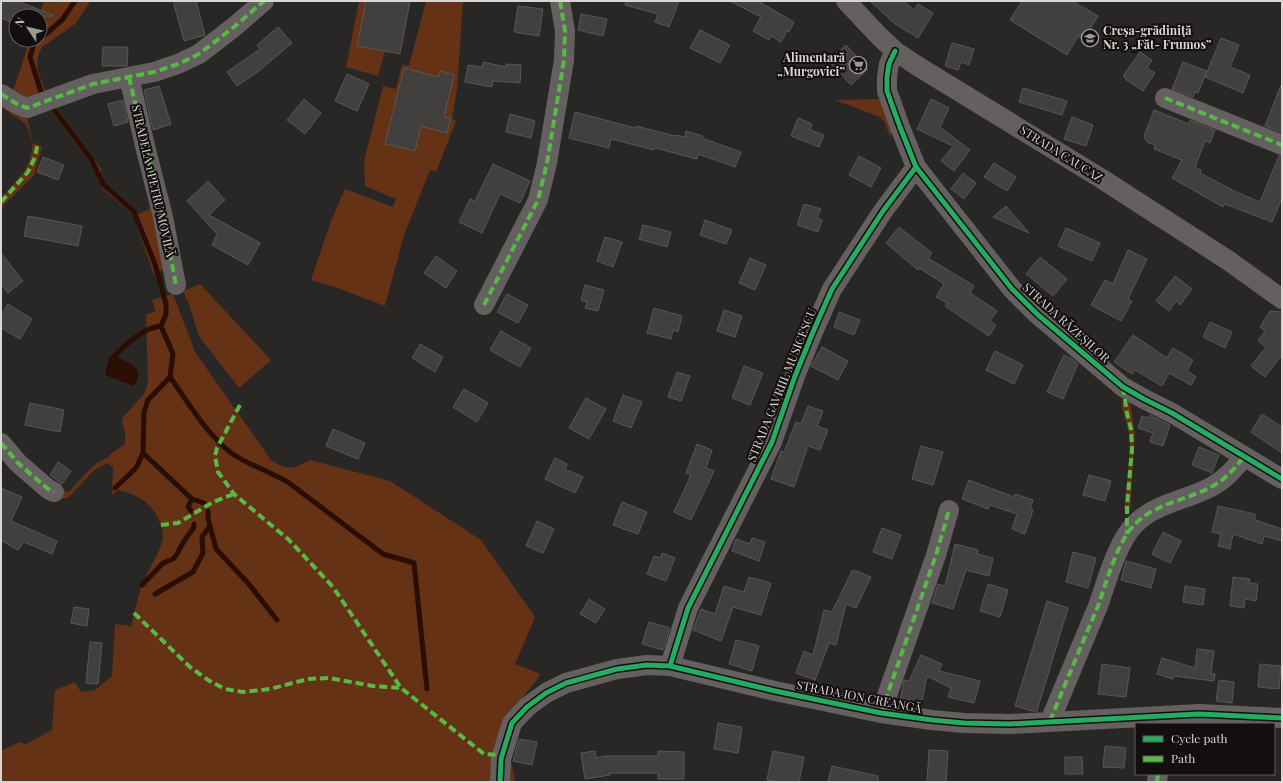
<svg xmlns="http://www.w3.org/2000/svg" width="1283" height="783" font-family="'Playfair Display',serif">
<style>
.green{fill:#653215}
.water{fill:#2a0d03}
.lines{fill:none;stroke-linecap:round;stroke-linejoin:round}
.stream{stroke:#2a0d03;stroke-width:5}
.building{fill:#42403e;stroke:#595756}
.minor{stroke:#63605f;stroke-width:20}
.quiet{stroke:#58b947;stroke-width:4;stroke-dasharray:8 4;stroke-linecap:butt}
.cycleway-casing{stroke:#120f0e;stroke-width:8}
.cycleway{stroke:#26ab63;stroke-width:5}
.labels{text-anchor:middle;stroke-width:4;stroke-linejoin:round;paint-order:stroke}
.poi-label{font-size:12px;font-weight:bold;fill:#dad6d4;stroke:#120f0e;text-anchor:start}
.street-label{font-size:12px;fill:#dad6d4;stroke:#120f0e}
</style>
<rect width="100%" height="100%" fill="#292725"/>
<path class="green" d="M44,1L53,3L54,1H91L75,24L42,47L38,56L37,69L45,90L35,100L26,103L13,91L30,40H40V16H39Z
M359,1H365L382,5L378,25L362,22L357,45L385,51L378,76L346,67Z
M426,1H463L457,89L452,119L456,121L436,172L430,170L404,235L385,306L338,288L311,280L331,221L345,189L393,207L396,199L365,186L364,161L383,86L396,89L402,65L409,66Z
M884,99L894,127L890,137L885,123L880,117L835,100Z
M1,101L27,117L33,143L42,147L34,175L1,208V198L23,173L30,160L33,143L26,124L1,107Z
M55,106L102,170L99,173L105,184L139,214L155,206L167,268L154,275L133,215L103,189L89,161L50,109Z
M200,284L271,360L239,388L199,336L189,304L183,291Z
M173,294L195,352L271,460C287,471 293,469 310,460L390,481L481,540L535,617L515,664L541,674L504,722L515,782H1V751L19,742L26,744L52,730L55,690L75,682L81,692L95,690L112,676L115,624L131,626C135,611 138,595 144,581C149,567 159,555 162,542C164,535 163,530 160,523C153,504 139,495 119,490L112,495L113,467L107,463L93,471L68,498L57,499V488L69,492L85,474L97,463L107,458L112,453L125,444V433L122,421L124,416L144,394L148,383L146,315L156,311L152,300Z
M1130,401L1135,434L1130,513L1124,510L1129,461L1130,437L1121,404Z"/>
<path class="water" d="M116,356C131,365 146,367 134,386L105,375L108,362L110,358L114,360Z"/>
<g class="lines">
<path class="stream" d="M40,39L62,20L75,1
M38,40L34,43L30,57L41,92
M52,107L91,159L103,184L134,212L155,264L166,304V314L161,326L173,354L170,377C187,401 203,428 225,448C243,464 269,470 289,483L383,554L414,563L427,689
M111,359C125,346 141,328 161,326
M170,377L148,400L144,412L143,453L192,499L204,503
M115,488L136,468L143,453
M191,511L188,507L192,499
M208,511V518L216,549L248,583L277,620
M142,585L163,563L173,559L177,554L184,541L194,527V524
M155,594L193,572L203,553L202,537L210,526"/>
</g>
<path class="building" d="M1,1H17L53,15V16H16V24L1,18Z
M173,1H196L205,35L184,41Z
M366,1H410L400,54L357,46Z
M626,1H679L669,27L655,22L658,14L625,5Z
M730,1H758L794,22L789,32L787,31L781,42L771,36L769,40L753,31L761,17Z
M870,1H904L914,10L918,4L933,13L918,38L895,24Z
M1022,1H1072L1098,16L1084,39L1078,36L1067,55L1010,20Z
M518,6L543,9L539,36L514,32Z
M581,14L607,19L603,36L578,30Z
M278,27L292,43L259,71L237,86L227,72L260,49L257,45Z
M700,30L730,45L720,63L690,48Z
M1221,38L1239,45L1230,67L1250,75L1243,93L1205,77Z
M952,43L974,49L969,65L961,62L958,70L945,66Z
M846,45L868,69L851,85L829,61Z
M103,47H128L127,66H102Z
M1140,52L1152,60L1147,68L1155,73L1143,91L1125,79L1126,77L1123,76Z
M483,62L506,67V64L521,65L520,83L493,81L492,87L465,82L468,65L482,67Z
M1183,62L1207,71L1198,93L1195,92L1193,97L1172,89Z
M404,68L438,77L440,71L454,75L444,117L451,118L447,133L421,126L415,151L385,144Z
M347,74L369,84L357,111L335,101Z
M1281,85H1282V133L1265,126Z
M159,86L171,124L153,130L144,90Z
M1023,88L1067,101L1062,115L1019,102Z
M304,99L321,113L305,134L287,120Z
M931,99L949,108L940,127L970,150L954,171L941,161L953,146L917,129Z
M123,100L128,122L114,126L108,104Z
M1154,110L1189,124L1190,120L1215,130L1210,143L1205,141L1195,167L1201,170L1200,173L1236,192L1260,202L1279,156H1282V198L1272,222L1225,204L1223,207L1172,178L1182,160L1154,149L1155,145L1147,142L1144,136Z
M575,112L635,128L636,126L675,136V135L685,137L686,131L703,136L702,138L741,152L735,167L698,154L697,159L655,148L654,150L611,139L609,148L569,138Z
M510,114L535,121L531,138L506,132Z
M1072,117L1093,125L1086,146L1064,139Z
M798,118L812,124L810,130L824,135L819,147L791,136Z
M859,156L881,168L871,187L849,175Z
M43,157L64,165L58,180L37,172Z
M994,163L1016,177L1007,191L984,177Z
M493,164L530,181L520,203L500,194L482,233L459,222L470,199L475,201Z
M963,173L976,183L964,199L951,189Z
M208,181L225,200L209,215L260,243L248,265L212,245L217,234L187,201Z
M804,204L821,209L817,218L822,220L818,232L797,225Z
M1006,206L1029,233L993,217Z
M28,216L82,226L78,246L24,236Z
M705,220L732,230L726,244L700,235Z
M643,225L671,232L667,247L639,239Z
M899,227L932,253L928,258L974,286L970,293L997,311L990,321L996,325L989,336L945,306L947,303L936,297L944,284L919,268L918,270L886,243Z
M1066,228L1100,243L1092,261L1058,246Z
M605,237L622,242L613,267L597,261Z
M1128,250L1147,259L1128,299L1132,301L1121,321L1091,305L1105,280L1113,284Z
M1,253L23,281L8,293L1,284Z
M436,256L457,271L446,288L424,273Z
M1040,257L1067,279L1053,296L1026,274Z
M750,258L766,265L755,290L739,283Z
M1175,276L1192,289L1180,305L1176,301L1169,311L1156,301Z
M585,285L604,290L598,311L585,308L587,302L581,300Z
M507,294L528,305L518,323L497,312Z
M8,304L32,319L20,339L1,328V315Z
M654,308L682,316L678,332L673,330L671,339L647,333Z
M724,310L742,316L735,337L717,331Z
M1270,311L1282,312V355L1265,377L1251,366L1266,347L1258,341L1265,331L1260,327Z
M839,312L860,320L854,335L834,327Z
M1210,322L1232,332L1225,348L1203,337Z
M501,331L531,348L520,367L490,350Z
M1133,335L1167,358L1173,348L1193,360L1187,371L1196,377L1191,385L1169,373L1162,386L1135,370L1132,374L1114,362Z
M420,344L443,357L435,372L412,358Z
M822,347L848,361L838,380L811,366Z
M995,351L1023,365L1014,384L986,370Z
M1064,355L1072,359L1078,364L1063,399L1047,392Z
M744,366L763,373L750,405L732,398Z
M677,372L690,376L681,401L668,397Z
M464,389L488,403L477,422L453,407Z
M623,395L642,402L631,428L613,421Z
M586,398L606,409L589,439L569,428Z
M30,403L64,410L60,432L25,425Z
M808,406L823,411L817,426L828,430L820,450L808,446L794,487L771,479L781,451L784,452L796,422L801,424Z
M1262,414L1282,427V453L1251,432Z
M1150,415L1170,425L1163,446L1150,442L1153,433L1138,428L1142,416L1149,418Z
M333,429L365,443L358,459L326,446Z
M697,444L712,450L706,468L714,471L691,520L674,512L691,475L686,473Z
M921,446L943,452L933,485L912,479Z
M1199,447L1219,455L1212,473L1192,465Z
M555,458L567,464L565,469L583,477L575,493L545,479Z
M58,462L71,471L62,484L50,475Z
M1089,475L1111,481L1105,501L1083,495Z
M969,480L1014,497L1015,494L1033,500L1030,509L1033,510L1025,534L1012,529L1017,514L990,505L988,509L962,499Z
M1,488L22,497L11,521L57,541L52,554L24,542L18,550L2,541L1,543Z
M622,502L647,512L638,534L613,525Z
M1218,506L1255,514V520L1282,529V541L1264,536L1262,544L1233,534L1230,549L1218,546L1221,534L1212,532Z
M537,521L554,529L543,553L526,546Z
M882,528L901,535L892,559L873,552Z
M1163,532L1181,541L1170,563L1152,554Z
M752,538L765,542L759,561L732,551L736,539L750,544Z
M955,544L978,550L977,554L993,558L989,576L966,570L953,609L932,603L938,584L945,586Z
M1073,552L1096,558L1088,588L1066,582Z
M662,553L675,558L666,581L647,574L654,556L661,558Z
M1126,561L1156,569L1151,588L1121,580Z
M852,571H857L871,577L856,608L846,604L836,645L829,643L815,680L796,673L804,651L813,655L824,610L832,612Z
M749,577L771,583L761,615L733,607L721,641L693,630L701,609L715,614L724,586L744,592Z
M1233,577L1250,579L1249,583L1258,584L1256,601L1245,599L1244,608L1230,606Z
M988,584L1008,590L1000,617L980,611Z
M1185,586L1205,589L1203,605L1183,602Z
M589,599L605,609L596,623L580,614Z
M1047,601L1068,608L1037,711H1032L1015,706Z
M74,607L89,609L87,626L71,623Z
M649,622L670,628L663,650L642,644Z
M736,640L759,646L752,671L729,664Z
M90,642L102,643L98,684L86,683Z
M1197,649L1214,651L1211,673L1215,674L1214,681L1174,676L1173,679L1157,674L1162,658L1195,668Z
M921,655L942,664L939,671L980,681L974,703L948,697L951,688L927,676L921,706L900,701L904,680L909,681Z
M1102,664L1130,668L1126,697L1098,694Z
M1260,664L1281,666L1279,689L1258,687Z
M1219,680L1234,682L1232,703L1216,701Z
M718,723L742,727L738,753L714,749Z
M519,739L537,742L532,765L513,761Z
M1105,746L1126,748L1124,768L1103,767Z
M929,750L948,751L946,782H927Z
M595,751L596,758L605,756H658V751L684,752V779H658V773H609L610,775L585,779L581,753Z
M773,751L804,757L799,782H780L767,780Z
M1065,757H1082L1083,774H1065Z
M832,766L878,776V782H828Z"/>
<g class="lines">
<path class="minor" d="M846,1L879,36L895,51L919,67L1102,179L1229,261L1282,299
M895,51L889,64L887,77V91L900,127L916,167L1012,289L1037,314L1123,387L1144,399L1172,413L1282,479
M129,77L146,150L163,217L176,285
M1,94L17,104L27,108L93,84L154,72L178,64L199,54L234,27L264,1
M1165,98L1282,145
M484,305L538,200L547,163L564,60L565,31L560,1
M1,443L18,463L48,489L54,492
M670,666L688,608L772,442L795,376L813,332L832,289L883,211L916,167
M881,713L936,555L949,510
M1050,721C1066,682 1082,644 1098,606C1107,581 1117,542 1135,524C1156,503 1187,500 1211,487C1225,480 1234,469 1244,457
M500,782L501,759L512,723L527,707L546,693L566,683L617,669L647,665L670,666L775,691L881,713L932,720L964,723L1010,724L1199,714L1282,718
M1157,782L1158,774"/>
<path class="quiet" d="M129,77L146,150L163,217L176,285
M1,94L17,104L27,108L93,84L154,72L178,64L199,54L234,27L264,1
M1165,98L1282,145
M1,202L28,172L35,157L38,142
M484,305L538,200L547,163L564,60L565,31L560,1
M1123,387L1127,413L1131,429L1132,449L1127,506V534
M240,405L217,448L215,456L218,472L234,494L289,540L333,587L401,688L484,754L502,755
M1,443L18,463L48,489L54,492
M161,525L178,523L213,502L234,494
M134,613L190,667L208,680L225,689L243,692L270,689L308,679L329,678L373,686L401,688
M881,713L936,555L949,510
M1050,721C1066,682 1082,644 1098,606C1107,581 1117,542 1135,524C1156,503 1187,500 1211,487C1225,480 1234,469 1244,457
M1157,782L1158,774"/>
<defs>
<path id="cycleway" d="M895,51L889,64L887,77V91L900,127L916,167L1012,289L1037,314L1123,387L1144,399L1172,413L1282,479
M670,666L688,608L772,442L795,376L813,332L832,289L883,211L916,167
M500,782L501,759L512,723L527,707L546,693L566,683L617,669L647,665L670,666L775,691L881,713L932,720L964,723L1010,724L1199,714L1282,718"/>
</defs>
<use href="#cycleway" class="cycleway-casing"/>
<use href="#cycleway" class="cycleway"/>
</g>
<defs>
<symbol id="school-ring" viewBox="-11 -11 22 22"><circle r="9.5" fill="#120f0e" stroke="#9c9997" stroke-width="1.5"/><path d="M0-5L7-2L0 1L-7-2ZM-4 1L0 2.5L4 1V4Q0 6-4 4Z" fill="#9c9997"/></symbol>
<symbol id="supermarket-ring" viewBox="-11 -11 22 22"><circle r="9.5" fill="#120f0e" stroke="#9c9997" stroke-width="1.5"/><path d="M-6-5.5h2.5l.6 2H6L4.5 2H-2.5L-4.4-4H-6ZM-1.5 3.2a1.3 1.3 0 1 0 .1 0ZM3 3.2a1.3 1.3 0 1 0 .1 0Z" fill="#9c9997"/></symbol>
</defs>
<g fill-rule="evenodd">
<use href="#school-ring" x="1080" y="28" width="20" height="20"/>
<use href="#supermarket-ring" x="848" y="55" width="20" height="20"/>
</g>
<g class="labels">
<g class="poi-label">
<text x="1103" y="35">Creşa-grădiniţă<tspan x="1103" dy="14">Nr. 3 „Făt- Frumos”</tspan></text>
<text x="845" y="62" text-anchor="end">Alimentară<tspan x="845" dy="14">„Murgovici”</tspan></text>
</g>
<g class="street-label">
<text transform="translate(1061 154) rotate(32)" y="4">STRADA CAUCAZ</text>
<text transform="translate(153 181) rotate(77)" y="4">STRADELA 1 PETRU MOVILĂ</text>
<text transform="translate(1066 323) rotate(42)" y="4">STRADA RĂZEȘILOR</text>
<text transform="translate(782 385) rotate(-68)" y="4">STRADA GAVRIIL MUSICESCU</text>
<text transform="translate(859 697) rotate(11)" y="4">STRADA ION CREANGĂ</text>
</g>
</g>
<rect width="1283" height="783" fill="none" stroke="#dad6d4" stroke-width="4"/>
<rect x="1135" y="723" width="140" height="52" fill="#120f0e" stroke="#625f5d"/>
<rect x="1143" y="736" width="20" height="6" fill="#26ab63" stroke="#625f5d"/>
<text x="1171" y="743" font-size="12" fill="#dad6d4">Cycle path</text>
<rect x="1143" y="756" width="20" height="6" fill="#58b947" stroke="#625f5d"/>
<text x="1171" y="763" font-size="12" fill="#dad6d4">Path</text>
<g transform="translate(28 28) rotate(305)"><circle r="19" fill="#120f0e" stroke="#625f5d"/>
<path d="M0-3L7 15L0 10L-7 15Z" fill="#9c9997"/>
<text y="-6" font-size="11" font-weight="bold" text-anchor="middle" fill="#dad6d4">N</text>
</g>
</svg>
